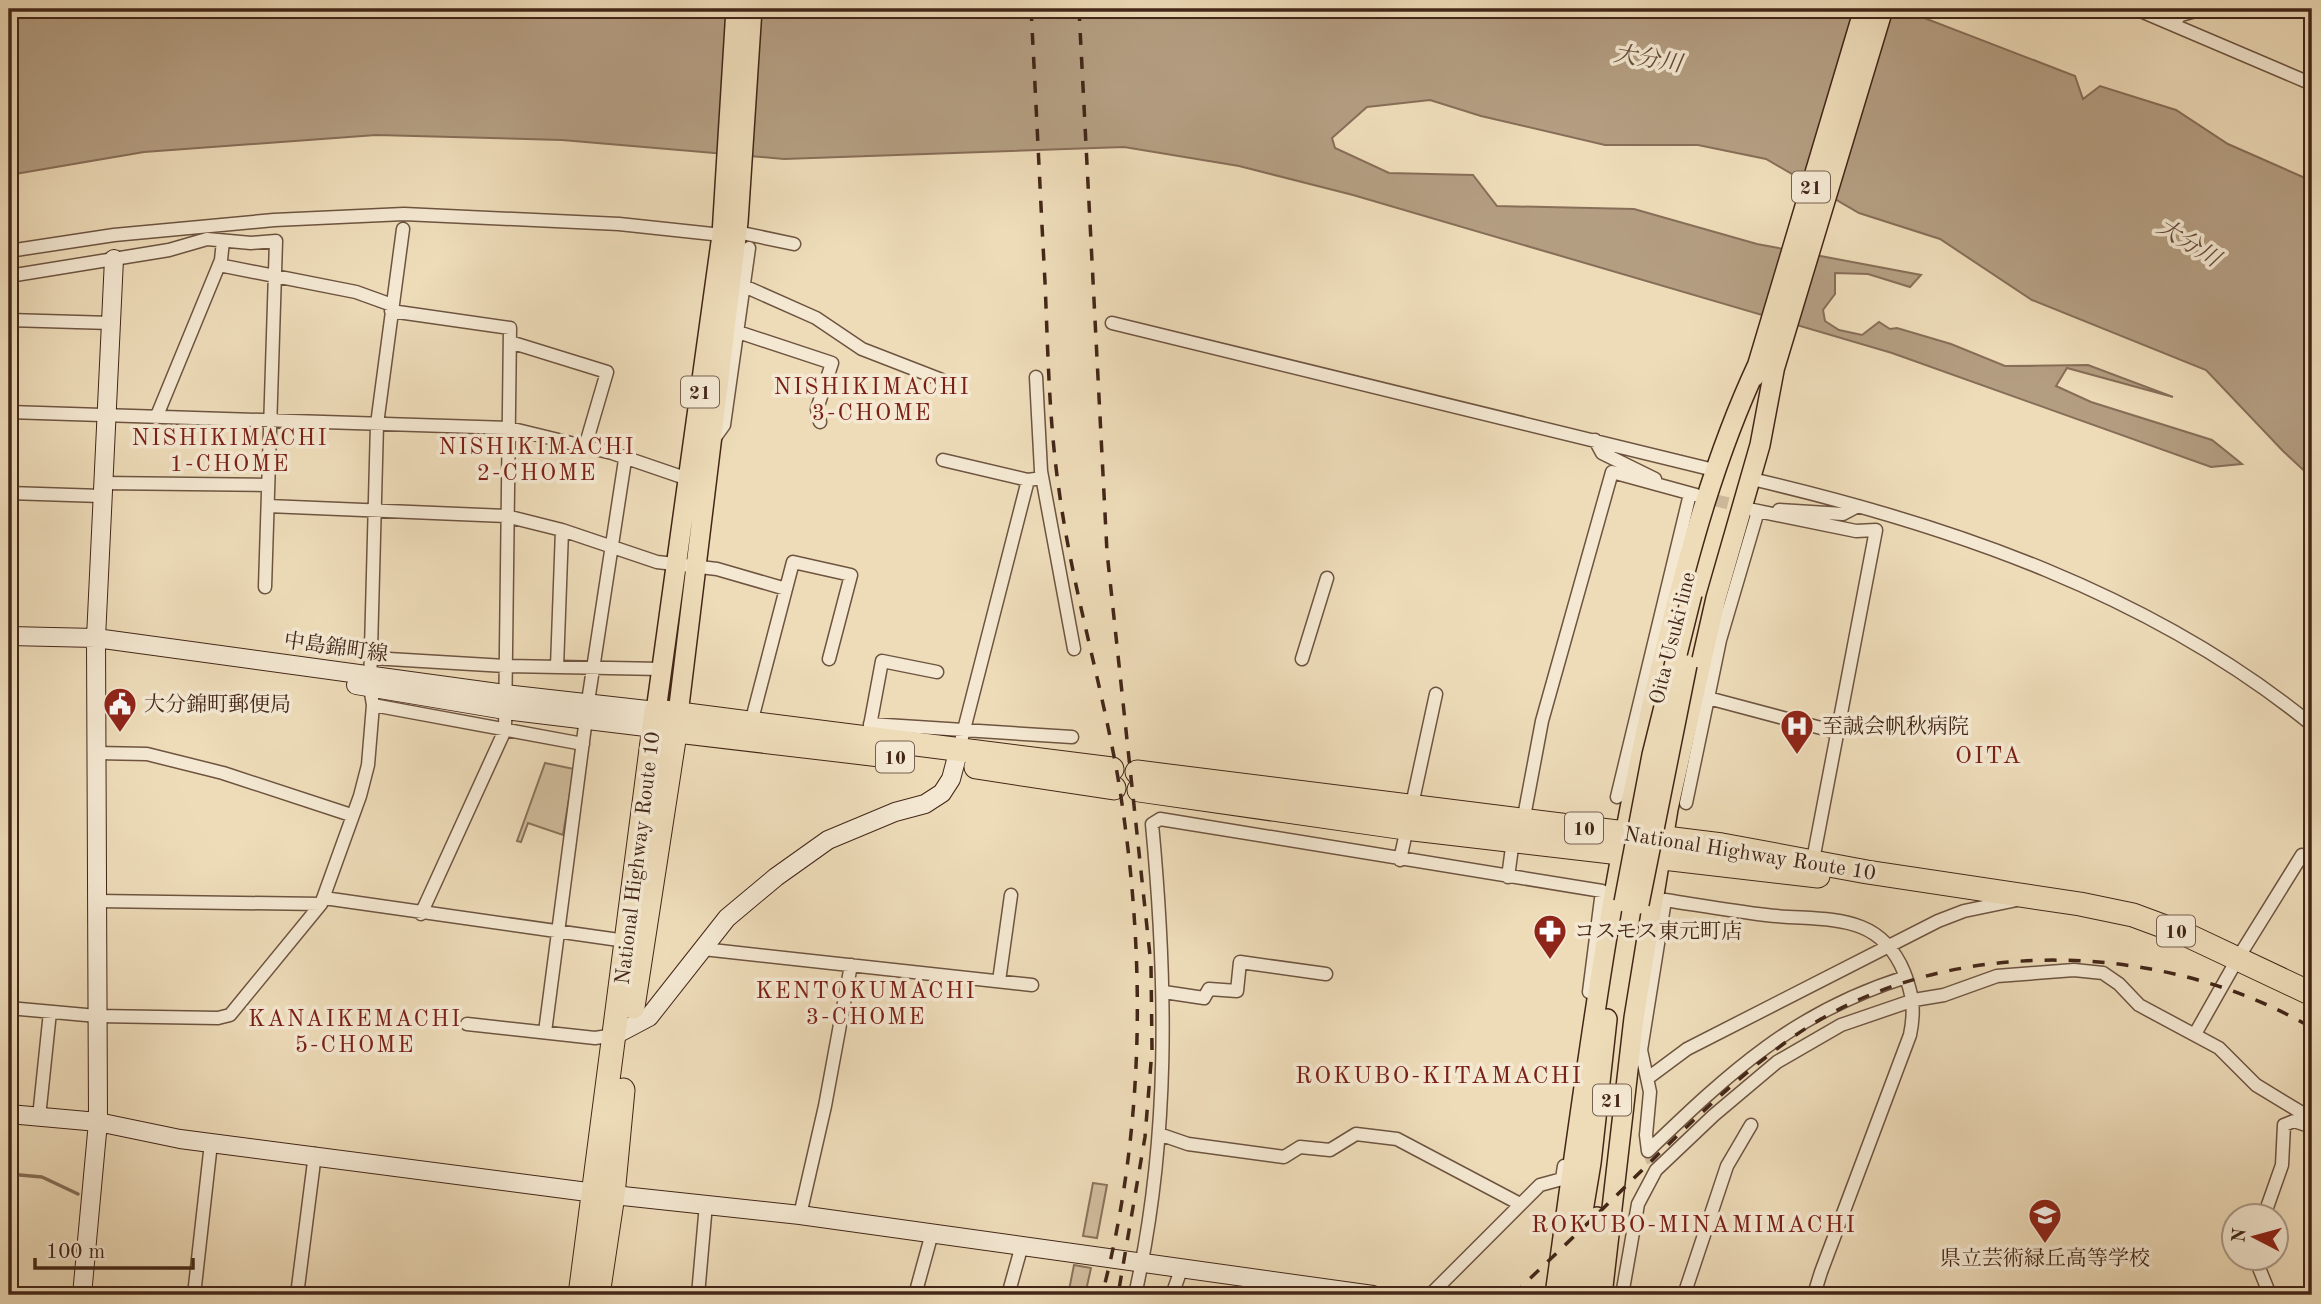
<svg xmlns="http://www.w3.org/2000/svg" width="2321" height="1304" font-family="'Old Standard TT','Noto Serif JP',serif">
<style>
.green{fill:#d1bd9e;stroke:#8a725b;stroke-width:2}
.water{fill:#b49e82;stroke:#876e58;stroke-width:2}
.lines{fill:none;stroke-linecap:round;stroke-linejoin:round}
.stream{stroke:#876e58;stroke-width:3.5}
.street-tunnel{stroke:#ccb899;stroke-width:12;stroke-dasharray:12 6;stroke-linecap:butt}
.street-casing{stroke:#6e5440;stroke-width:15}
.secondary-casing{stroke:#432618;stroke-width:20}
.primary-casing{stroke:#432618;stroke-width:22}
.highway-casing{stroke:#432618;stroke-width:25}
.street{stroke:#f4e8d2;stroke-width:12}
.secondary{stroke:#f4e8d2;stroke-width:18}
.primary{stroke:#eedcb9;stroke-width:19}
.highway{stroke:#eedcb9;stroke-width:23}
.rail{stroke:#432618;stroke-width:3.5;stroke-dasharray:12 12;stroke-linecap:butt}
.primary-bridge-casing{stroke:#432618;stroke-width:22;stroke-linecap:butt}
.primary-bridge{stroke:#eedcb9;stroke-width:19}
.labels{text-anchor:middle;stroke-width:7;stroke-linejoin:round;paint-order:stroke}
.shield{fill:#f4e8d2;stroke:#786050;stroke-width:2}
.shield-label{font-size:19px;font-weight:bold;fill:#432618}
.street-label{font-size:21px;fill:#432618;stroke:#f4e8d2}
.poi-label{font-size:21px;fill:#432618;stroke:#f4e8d2;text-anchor:start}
.water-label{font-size:23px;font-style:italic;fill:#654a38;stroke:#f4e8d2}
.neighbourhood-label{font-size:23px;letter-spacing:2px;fill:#7a1f14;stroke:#f4e8d2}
.quarter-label{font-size:24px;letter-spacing:2px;fill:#7a1f14;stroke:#f4e8d2}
</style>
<rect width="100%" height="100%" fill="#eedcb9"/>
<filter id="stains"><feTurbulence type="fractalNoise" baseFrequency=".00286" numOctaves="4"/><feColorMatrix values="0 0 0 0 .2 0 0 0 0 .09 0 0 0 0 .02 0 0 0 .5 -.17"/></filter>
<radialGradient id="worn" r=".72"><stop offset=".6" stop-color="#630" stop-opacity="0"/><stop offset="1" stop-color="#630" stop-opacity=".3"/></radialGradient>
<path class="green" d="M545,763L574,769L563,835L528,823L521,842L517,841Z
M1093,1183L1107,1185L1097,1238L1083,1236Z
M1074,1265L1091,1268L1085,1295H1068Z"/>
<path class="water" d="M9,9H1901L2075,76L2083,99L2100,86L2176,110L2228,144L2312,181V478L2283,451L2206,370L2032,300L1940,239L1859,213L1766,159L1698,145H1605L1481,116L1430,100L1367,107L1332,138L1335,148L1389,173L1473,175L1497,206L1634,209L1757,244L1921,275L1910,287L1868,274L1835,273V294L1823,310L1825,321L1839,330L1862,335L1879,322L1890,329L1897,328L1951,344L2005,366L2088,365L2173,397L2067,368L2056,386L2091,402L2212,440L2242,464L2211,467L1892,353L1353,195L1239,166L1124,147L784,159L562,140L376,135L144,152L9,175Z"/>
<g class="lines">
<path class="stream" d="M9,1174L42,1177L78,1194"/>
<path class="street-tunnel" d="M1699,496L1746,508
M1648,1151L1656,1170"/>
<defs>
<path id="street" d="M2136,9L2312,84
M2172,23L2181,15L2202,9
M737,232L794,244
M9,251L114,235L274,220L404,214L619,224L722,235
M219,265L356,292L392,305
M9,276L169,250L207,239L251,243L276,241L265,587
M744,286L816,318L862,349L942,380
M391,311L510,328L505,730L421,914
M9,320L111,323
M1112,323L1714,470
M738,332L832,363L817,409L820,422
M510,342L607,372L585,447
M1036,377L1041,471L1074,649
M9,412L509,428L612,453L688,479
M156,418L221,260L223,241
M714,439L724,425L749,248
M1595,440L1602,453L1655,479
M943,460L1028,480L1035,479
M1752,479C1950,525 2152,594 2312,725
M102,483L268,485
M9,493L101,496
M268,506L506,516L562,530L657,562L717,569L786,589
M1753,510L1856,531L1876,530L1813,860
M1779,510L1843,514L1858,506
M372,658L505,666L661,669
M1302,659L1327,578
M557,667L562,530
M589,695L625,460
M1701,702L1708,698L1720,640L1758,511
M373,705L583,744
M751,723L793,562L851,575L829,659
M870,724L1072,737
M869,731L882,661L937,672
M959,749L1028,480
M97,753L147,754L223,773L351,815
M1617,797L1690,494
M1686,803L1708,698L1836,732
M1523,822L1542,721L1612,472L1696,495
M1400,860L1436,694
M1508,877L1513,840
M324,898L626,941
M97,901L321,904
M703,949L1032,985
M999,981L1011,895
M1164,992L1204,998L1209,989L1237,991L1240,962L1326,974
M9,1008L97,1016L218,1018L230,1015L321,904L360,796L368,765L373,705L370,687L377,424L403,229
M467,1024L595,1038L615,1035
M545,1032L585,726
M2195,1034L2238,958L2302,855L2312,858
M1648,1078L1687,1049L1938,921L1964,911L2017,900
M39,1117L50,1012
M1159,1134L1188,1144L1284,1157L1300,1147L1330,1150L1356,1134L1397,1139L1520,1204
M1648,1151L1646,1135L1650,1092L1641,1050L1665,900C1698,905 1732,911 1766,915C1823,922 1878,909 1904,972C1913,995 1915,1011 1910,1035L1821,1272L1816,1288L1819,1295
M1648,1151C1730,1072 1794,1012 1906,977
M800,1215L825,1106L851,965
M2264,1216L2282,1165L2284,1125L2294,1121L2312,1127
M2255,1258L2270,1295
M194,1295L211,1143
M297,1295L315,1154
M698,1295L706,1204
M915,1295L932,1233
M1008,1295L1022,1245
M1135,1295C1170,1139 1167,982 1152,824L1160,819L1602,891L1589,992
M1172,1295L1182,1267
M1430,1295L1540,1185L1562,1179L1564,1166
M1622,1295L1638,1204L1656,1170L1714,1115L1777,1062L1841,1025L1914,1000L1944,995L1997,976L2074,970L2103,973L2119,984L2139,1005L2219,1048L2256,1085L2312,1119
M1684,1295L1727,1166L1751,1125"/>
<path id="secondary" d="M9,636L96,638L505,694L656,711
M356,685L505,710L654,728
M615,1035L649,1017L727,918L776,877L828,840L895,812L925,804L942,793L951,779L959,749
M9,1114L98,1122L180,1139L595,1193L800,1215L1373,1295
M82,1295L98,1122L96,638L114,259"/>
<path id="primary" d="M1773,373L1883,9
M1754,377L1864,9
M656,711L722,235L736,9
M678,714L738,222L752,9
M1555,1295C1585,1079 1612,862 1665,650C1689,552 1715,456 1758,364
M1569,1295L1591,1163L1607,1019
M1584,1295L1597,1217
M1602,1295L1634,1018L1668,809L1716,598L1760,445L1776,360"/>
<path id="highway" d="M660,729L880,755
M976,767L1114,788
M1137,772L1722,845L1867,872L2080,904L2133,915L2187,935L2312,994
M1139,790L1405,828L1818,876
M633,1007L678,714
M580,1295L656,711L1112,769
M598,1295L613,1195L623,1090"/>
</defs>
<use href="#street" class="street-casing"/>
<use href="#secondary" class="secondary-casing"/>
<use href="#primary" class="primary-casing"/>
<use href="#highway" class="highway-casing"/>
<use href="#street" class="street"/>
<use href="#secondary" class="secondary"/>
<use href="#primary" class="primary"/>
<use href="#highway" class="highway"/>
<path class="rail" d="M1031,9C1036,100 1040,191 1045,282C1048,352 1049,422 1059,490C1072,587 1101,681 1118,778C1146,948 1146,1127 1102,1295
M1079,9L1107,552L1151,965L1152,1050L1145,1137L1118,1295
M1513,1295C1552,1257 1592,1220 1631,1181C1682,1131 1735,1078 1793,1037C1940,933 2161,939 2312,1028"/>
<defs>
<path id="primary-bridge" d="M1624,902L1652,755L1692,594
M1639,904L1687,665"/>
</defs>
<use href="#primary-bridge" class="primary-bridge-casing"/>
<use href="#primary-bridge" class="primary-bridge"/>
</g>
<defs>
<symbol id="civic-pin" viewBox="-11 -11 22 30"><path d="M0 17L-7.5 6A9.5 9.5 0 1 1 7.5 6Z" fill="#8f2418" stroke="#f4e8d2"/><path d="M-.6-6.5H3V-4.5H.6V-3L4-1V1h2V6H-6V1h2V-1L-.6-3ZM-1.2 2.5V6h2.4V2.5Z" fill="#fff"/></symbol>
<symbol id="hospital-pin" viewBox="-11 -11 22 30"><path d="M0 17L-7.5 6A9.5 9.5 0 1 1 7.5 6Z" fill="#8f2418" stroke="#f4e8d2"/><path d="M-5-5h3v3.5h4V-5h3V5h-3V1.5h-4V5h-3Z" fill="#fff"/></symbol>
<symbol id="pharmacy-pin" viewBox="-11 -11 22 30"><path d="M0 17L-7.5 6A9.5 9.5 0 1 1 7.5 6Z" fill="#8f2418" stroke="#f4e8d2"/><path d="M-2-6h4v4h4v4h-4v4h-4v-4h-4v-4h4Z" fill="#fff"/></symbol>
<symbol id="school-pin" viewBox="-11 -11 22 30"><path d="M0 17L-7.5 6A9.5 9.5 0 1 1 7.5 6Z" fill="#8f2418" stroke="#f4e8d2"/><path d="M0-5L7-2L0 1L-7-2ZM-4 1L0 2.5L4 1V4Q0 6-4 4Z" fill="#fff"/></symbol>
</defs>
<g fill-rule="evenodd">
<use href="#civic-pin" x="101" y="685" width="38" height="52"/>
<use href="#hospital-pin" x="1778" y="707" width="38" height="52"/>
<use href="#pharmacy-pin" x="1531" y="912" width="38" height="52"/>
<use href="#school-pin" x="2026" y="1196" width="38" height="52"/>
</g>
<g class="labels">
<g class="shield">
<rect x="1792" y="171.5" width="38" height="31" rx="5"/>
<rect x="681" y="376.5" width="38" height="31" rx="5"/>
<rect x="876" y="741.5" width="38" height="31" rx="5"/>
<rect x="1565" y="812.5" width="38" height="31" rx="5"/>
<rect x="2157" y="915.5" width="38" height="31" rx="5"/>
<rect x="1593" y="1084.5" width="38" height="31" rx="5"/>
</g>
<g class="shield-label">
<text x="1811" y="194">21</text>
<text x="700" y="399">21</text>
<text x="895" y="764">10</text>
<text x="1584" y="835">10</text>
<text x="2176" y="938">10</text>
<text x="1612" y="1107">21</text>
</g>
<g class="street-label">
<text transform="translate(1672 638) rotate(-76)" y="7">Oita Usuki line</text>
<text transform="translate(336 647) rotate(8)" y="7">中島錦町線</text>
<text transform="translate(1750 853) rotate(9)" y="7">National Highway Route 10</text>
<text transform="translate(637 858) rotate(-83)" y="7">National Highway Route 10</text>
</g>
<g class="poi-label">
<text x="144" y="711">大分錦町郵便局</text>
<text x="1822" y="733">至誠会帆秋病院</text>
<text x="1574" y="938">コスモス東元町店</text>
<text x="2045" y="1265" text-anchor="middle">県立芸術緑丘高等学校</text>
</g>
<g class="water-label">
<text transform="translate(1648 58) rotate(9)" y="8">大分川</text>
<text transform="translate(2189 242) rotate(32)" y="8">大分川</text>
</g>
<g class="neighbourhood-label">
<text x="872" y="394">NISHIKIMACHI<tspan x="872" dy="26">3-CHOME</tspan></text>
<text x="230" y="445">NISHIKIMACHI<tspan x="230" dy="26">1-CHOME</tspan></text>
<text x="537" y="454">NISHIKIMACHI<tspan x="537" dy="26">2-CHOME</tspan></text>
<text x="866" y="998">KENTOKUMACHI<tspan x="866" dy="26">3-CHOME</tspan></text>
<text x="355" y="1026">KANAIKEMACHI<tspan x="355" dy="26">5-CHOME</tspan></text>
</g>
<g class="quarter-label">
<text x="1989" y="763">OITA</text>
<text x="1439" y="1083">ROKUBO-KITAMACHI</text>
<text x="1694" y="1232">ROKUBO-MINAMIMACHI</text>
</g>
</g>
<rect width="2321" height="1304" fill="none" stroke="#eedcb9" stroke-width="35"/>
<rect x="10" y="10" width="2300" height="1283" fill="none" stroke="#432618" stroke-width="3.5"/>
<rect x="18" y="18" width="2286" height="1269" fill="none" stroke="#432618" stroke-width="2"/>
<g transform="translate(2255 1237) rotate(276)"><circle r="33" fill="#f4e8d2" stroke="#ad9a88" stroke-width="2"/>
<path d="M0-5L12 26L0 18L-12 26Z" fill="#8f2418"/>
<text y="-10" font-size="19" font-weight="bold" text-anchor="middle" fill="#432618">N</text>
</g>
<path d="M35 1258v10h158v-10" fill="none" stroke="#432618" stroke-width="3.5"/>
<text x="46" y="1258" font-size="21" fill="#432618" stroke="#f4e8d2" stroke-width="5" paint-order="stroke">100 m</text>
<rect width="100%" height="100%" filter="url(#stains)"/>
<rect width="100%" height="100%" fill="url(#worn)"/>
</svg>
